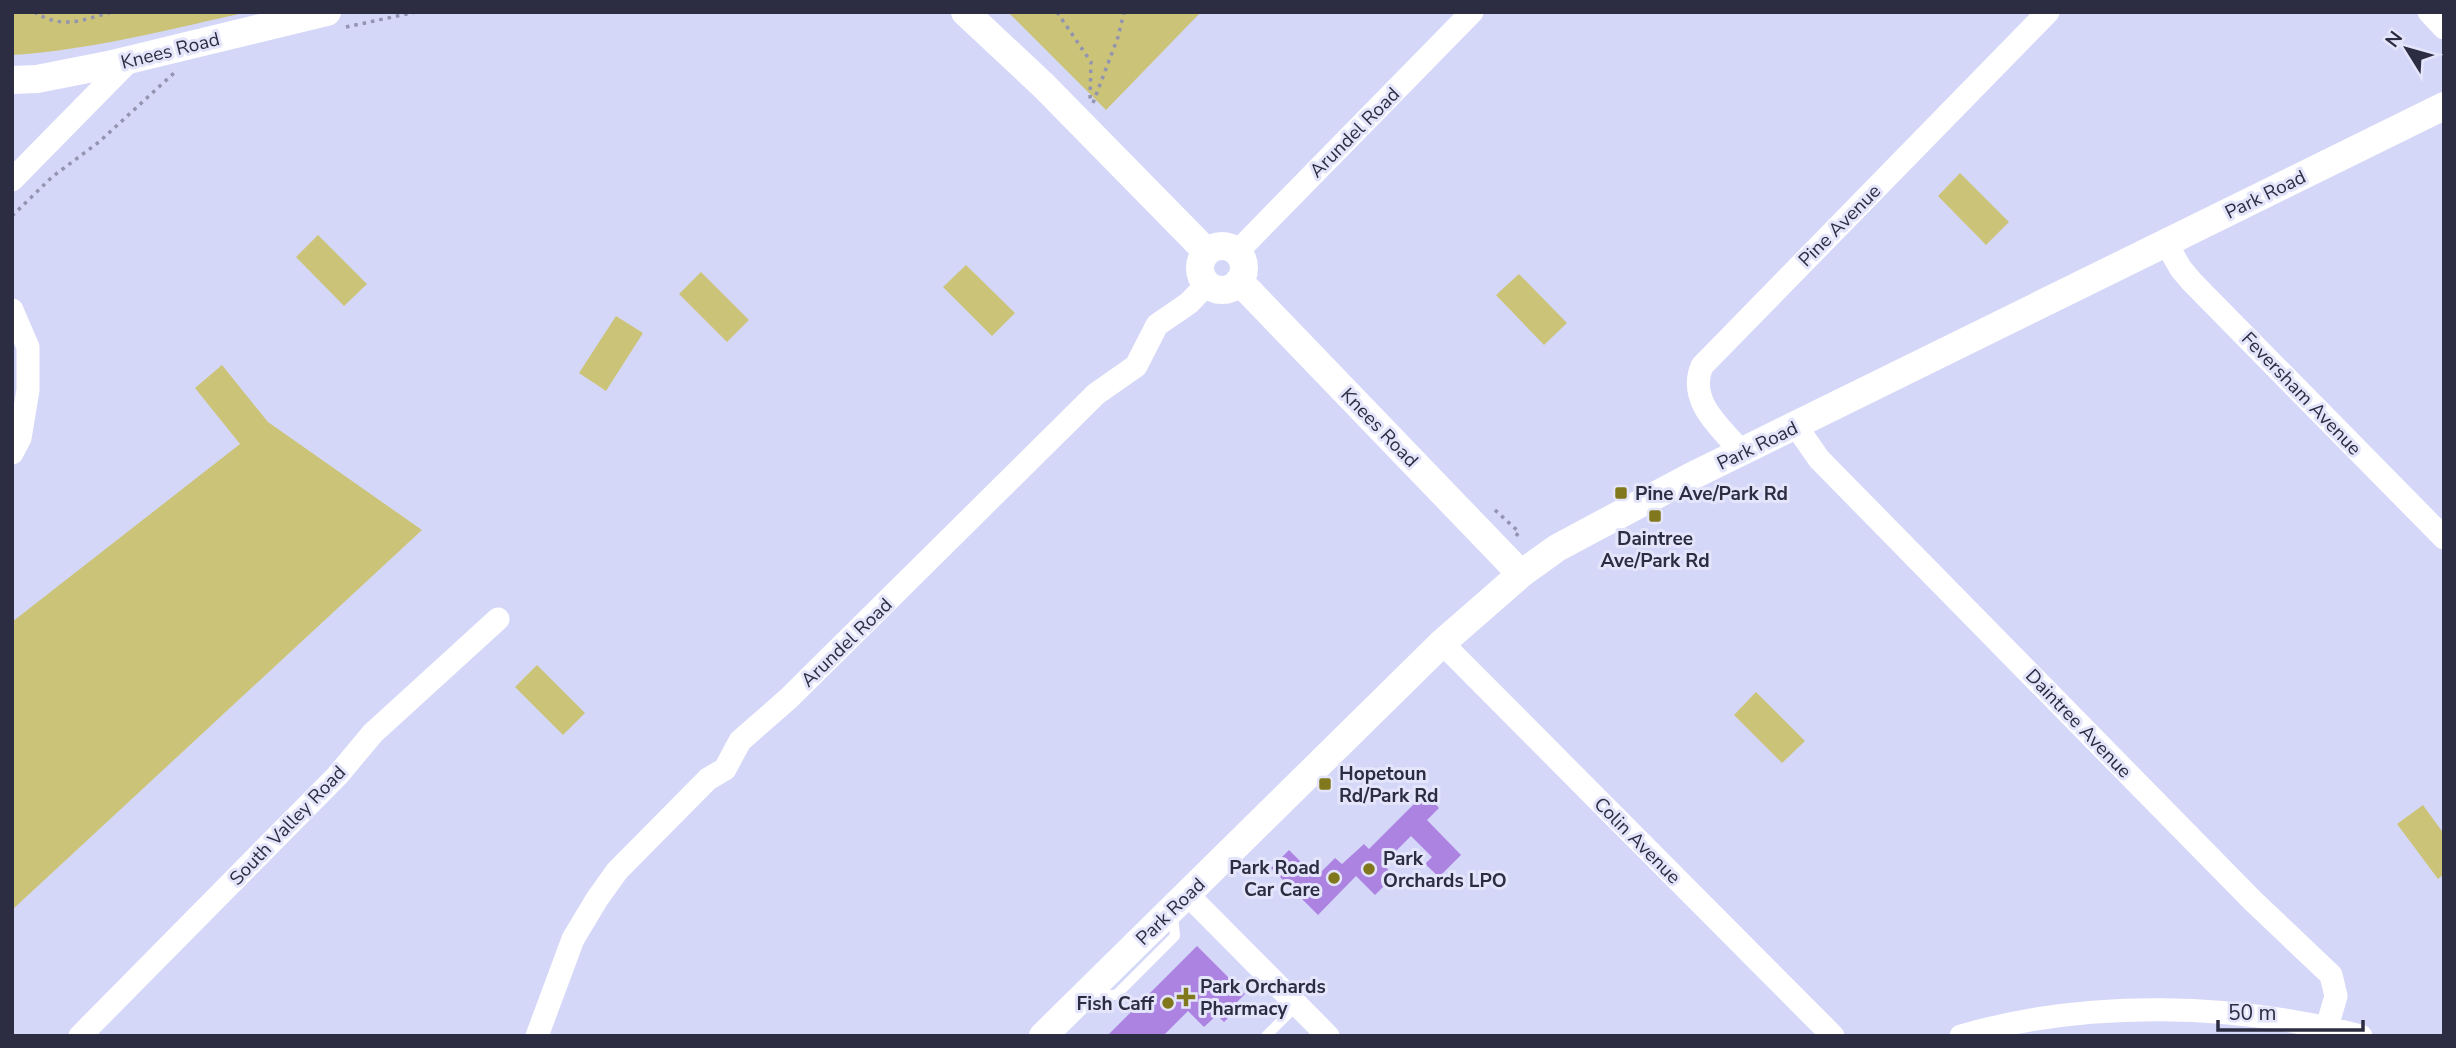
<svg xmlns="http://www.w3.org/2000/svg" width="2456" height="1048" font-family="'Nunito Sans',sans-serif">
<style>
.green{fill:#cbc478}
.building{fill:#ad83e1}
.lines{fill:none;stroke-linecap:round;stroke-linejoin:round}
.path{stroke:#9294b0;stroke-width:3.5;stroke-dasharray:3.5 5;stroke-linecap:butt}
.service{stroke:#fff;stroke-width:10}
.minor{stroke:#fff;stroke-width:23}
.tertiary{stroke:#fff;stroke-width:28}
.poi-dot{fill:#81781d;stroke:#e4e5fb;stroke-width:2.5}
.labels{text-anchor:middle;stroke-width:6;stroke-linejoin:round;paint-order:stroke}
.street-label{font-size:19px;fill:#2c2d42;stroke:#e4e5fb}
.poi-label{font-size:19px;font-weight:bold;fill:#2c2d42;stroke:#e4e5fb;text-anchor:start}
</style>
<rect width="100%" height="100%" fill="#d5d7f8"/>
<path class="green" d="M12,12H248C171,29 91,50 12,55Z
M1008,12H1201L1106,110Z
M1960,173L2009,222L1986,245L1938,196Z
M318,235L367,284L344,306L296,257Z
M966,265L1015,313L992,336L943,287Z
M701,272L749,320L727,342L679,294Z
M1519,274L1567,323L1544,345L1496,295Z
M616,316L643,333L606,391L579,373Z
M222,365L268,422L422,530L12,910V622L240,444L195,388Z
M537,665L585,713L563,735L515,687Z
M1756,692L1805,741L1782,763L1734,715Z
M2423,805L2444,834V874L2438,879L2397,824Z"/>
<path class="building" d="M1425,793L1439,808L1427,820L1461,855L1439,877L1425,864L1432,857L1411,836L1383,864L1394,876L1375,895L1356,876L1318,915L1271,868L1289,850L1316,877L1335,858L1342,864L1364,844L1369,849Z
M1197,946L1245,994L1233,1006L1237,1009L1224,1022L1217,1015L1204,1027L1188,1011L1163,1036H1107Z"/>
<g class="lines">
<path class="path" d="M34,12C64,30 81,20 112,12
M1057,12L1091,62L1090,101
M346,27L416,12
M1093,103L1118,37L1124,12
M12,216L52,177L99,142L174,73
M1495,510L1519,532L1516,536"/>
<path class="service" d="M1090,995H1116L1175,936L1173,915
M1266,1036L1297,1005"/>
<path class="minor" d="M2429,12L2444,28
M12,180L130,60
M2166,243L2181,269L2192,282L2444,538
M1237,252L1472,12
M12,310L28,347V390L20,438L12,453
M1796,426L1819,459L2253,901L2331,975L2336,996L2327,1027
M1742,452C1721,428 1687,401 1702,366L2048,12
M1442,643L1833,1036
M1187,894L1328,1036
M80,1036L337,776L373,733L498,619
M537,1036L573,939L597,899L617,871L708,779L725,769L740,741L789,698L1096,394L1136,366L1157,325L1189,303L1207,284
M1961,1036C2087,999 2235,1003 2361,1036"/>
<path class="tertiary" d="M965,12L1044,86L1207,252
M12,80L37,79L108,65L327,12
M1200 268a22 22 0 1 1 44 0a22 22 0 1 1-44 0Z
M1239,281L1521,574
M1043,1036L1442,643L1521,574L1557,548L1690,477L2444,106"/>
</g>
<g class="poi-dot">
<rect x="1614" y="486" width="14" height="14" rx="3.5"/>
<rect x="1648" y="509" width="14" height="14" rx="3.5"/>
<rect x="1318" y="777" width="14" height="14" rx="3.5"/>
<circle cx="1369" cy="869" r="7"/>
<circle cx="1334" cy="878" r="7"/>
<path d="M1182.5 986.5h7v7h7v7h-7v7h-7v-7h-7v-7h7z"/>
<circle cx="1168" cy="1003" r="7"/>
</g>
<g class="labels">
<g class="street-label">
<text transform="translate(170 50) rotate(-14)" y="7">Knees Road</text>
<text transform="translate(1354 132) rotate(-45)" y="7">Arundel Road</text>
<text transform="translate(2265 194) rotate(-26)" y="7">Park Road</text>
<text transform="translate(1839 225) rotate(-45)" y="7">Pine Avenue</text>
<text transform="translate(2302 393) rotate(46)" y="7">Feversham Avenue</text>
<text transform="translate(1380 427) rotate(46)" y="7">Knees Road</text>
<text transform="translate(1757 445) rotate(-26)" y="7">Park Road</text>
<text transform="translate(846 642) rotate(-44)" y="7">Arundel Road</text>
<text transform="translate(2079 723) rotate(46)" y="7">Daintree Avenue</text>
<text transform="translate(287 825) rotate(-46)" y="7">South Valley Road</text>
<text transform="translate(1638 840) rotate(45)" y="7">Colin Avenue</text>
<text transform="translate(1170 911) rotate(-44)" y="7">Park Road</text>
</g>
<g class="poi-label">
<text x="1635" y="500">Pine Ave/Park Rd</text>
<text x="1655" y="545" text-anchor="middle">Daintree<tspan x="1655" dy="22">Ave/Park Rd</tspan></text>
<text x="1339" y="780">Hopetoun<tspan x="1339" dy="22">Rd/Park Rd</tspan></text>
<text x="1383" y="865">Park<tspan x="1383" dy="22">Orchards LPO</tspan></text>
<text x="1320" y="874" text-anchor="end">Park Road<tspan x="1320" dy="22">Car Care</tspan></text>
<text x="1200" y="993">Park Orchards<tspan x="1200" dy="22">Pharmacy</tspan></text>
<text x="1154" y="1010" text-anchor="end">Fish Caff</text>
</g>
</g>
<rect width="2456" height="1048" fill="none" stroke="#2c2d42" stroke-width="28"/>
<g transform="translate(2407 49) rotate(307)" stroke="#e4e5fb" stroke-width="5" paint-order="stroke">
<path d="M0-5L12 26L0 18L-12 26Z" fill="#2c2d42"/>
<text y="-10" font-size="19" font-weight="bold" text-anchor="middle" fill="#2c2d42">N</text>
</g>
<path d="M2218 1020v10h145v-10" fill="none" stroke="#2c2d42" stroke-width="3.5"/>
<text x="2228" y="1020" font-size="21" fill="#2c2d42" stroke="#e4e5fb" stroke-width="5" paint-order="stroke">50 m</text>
</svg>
